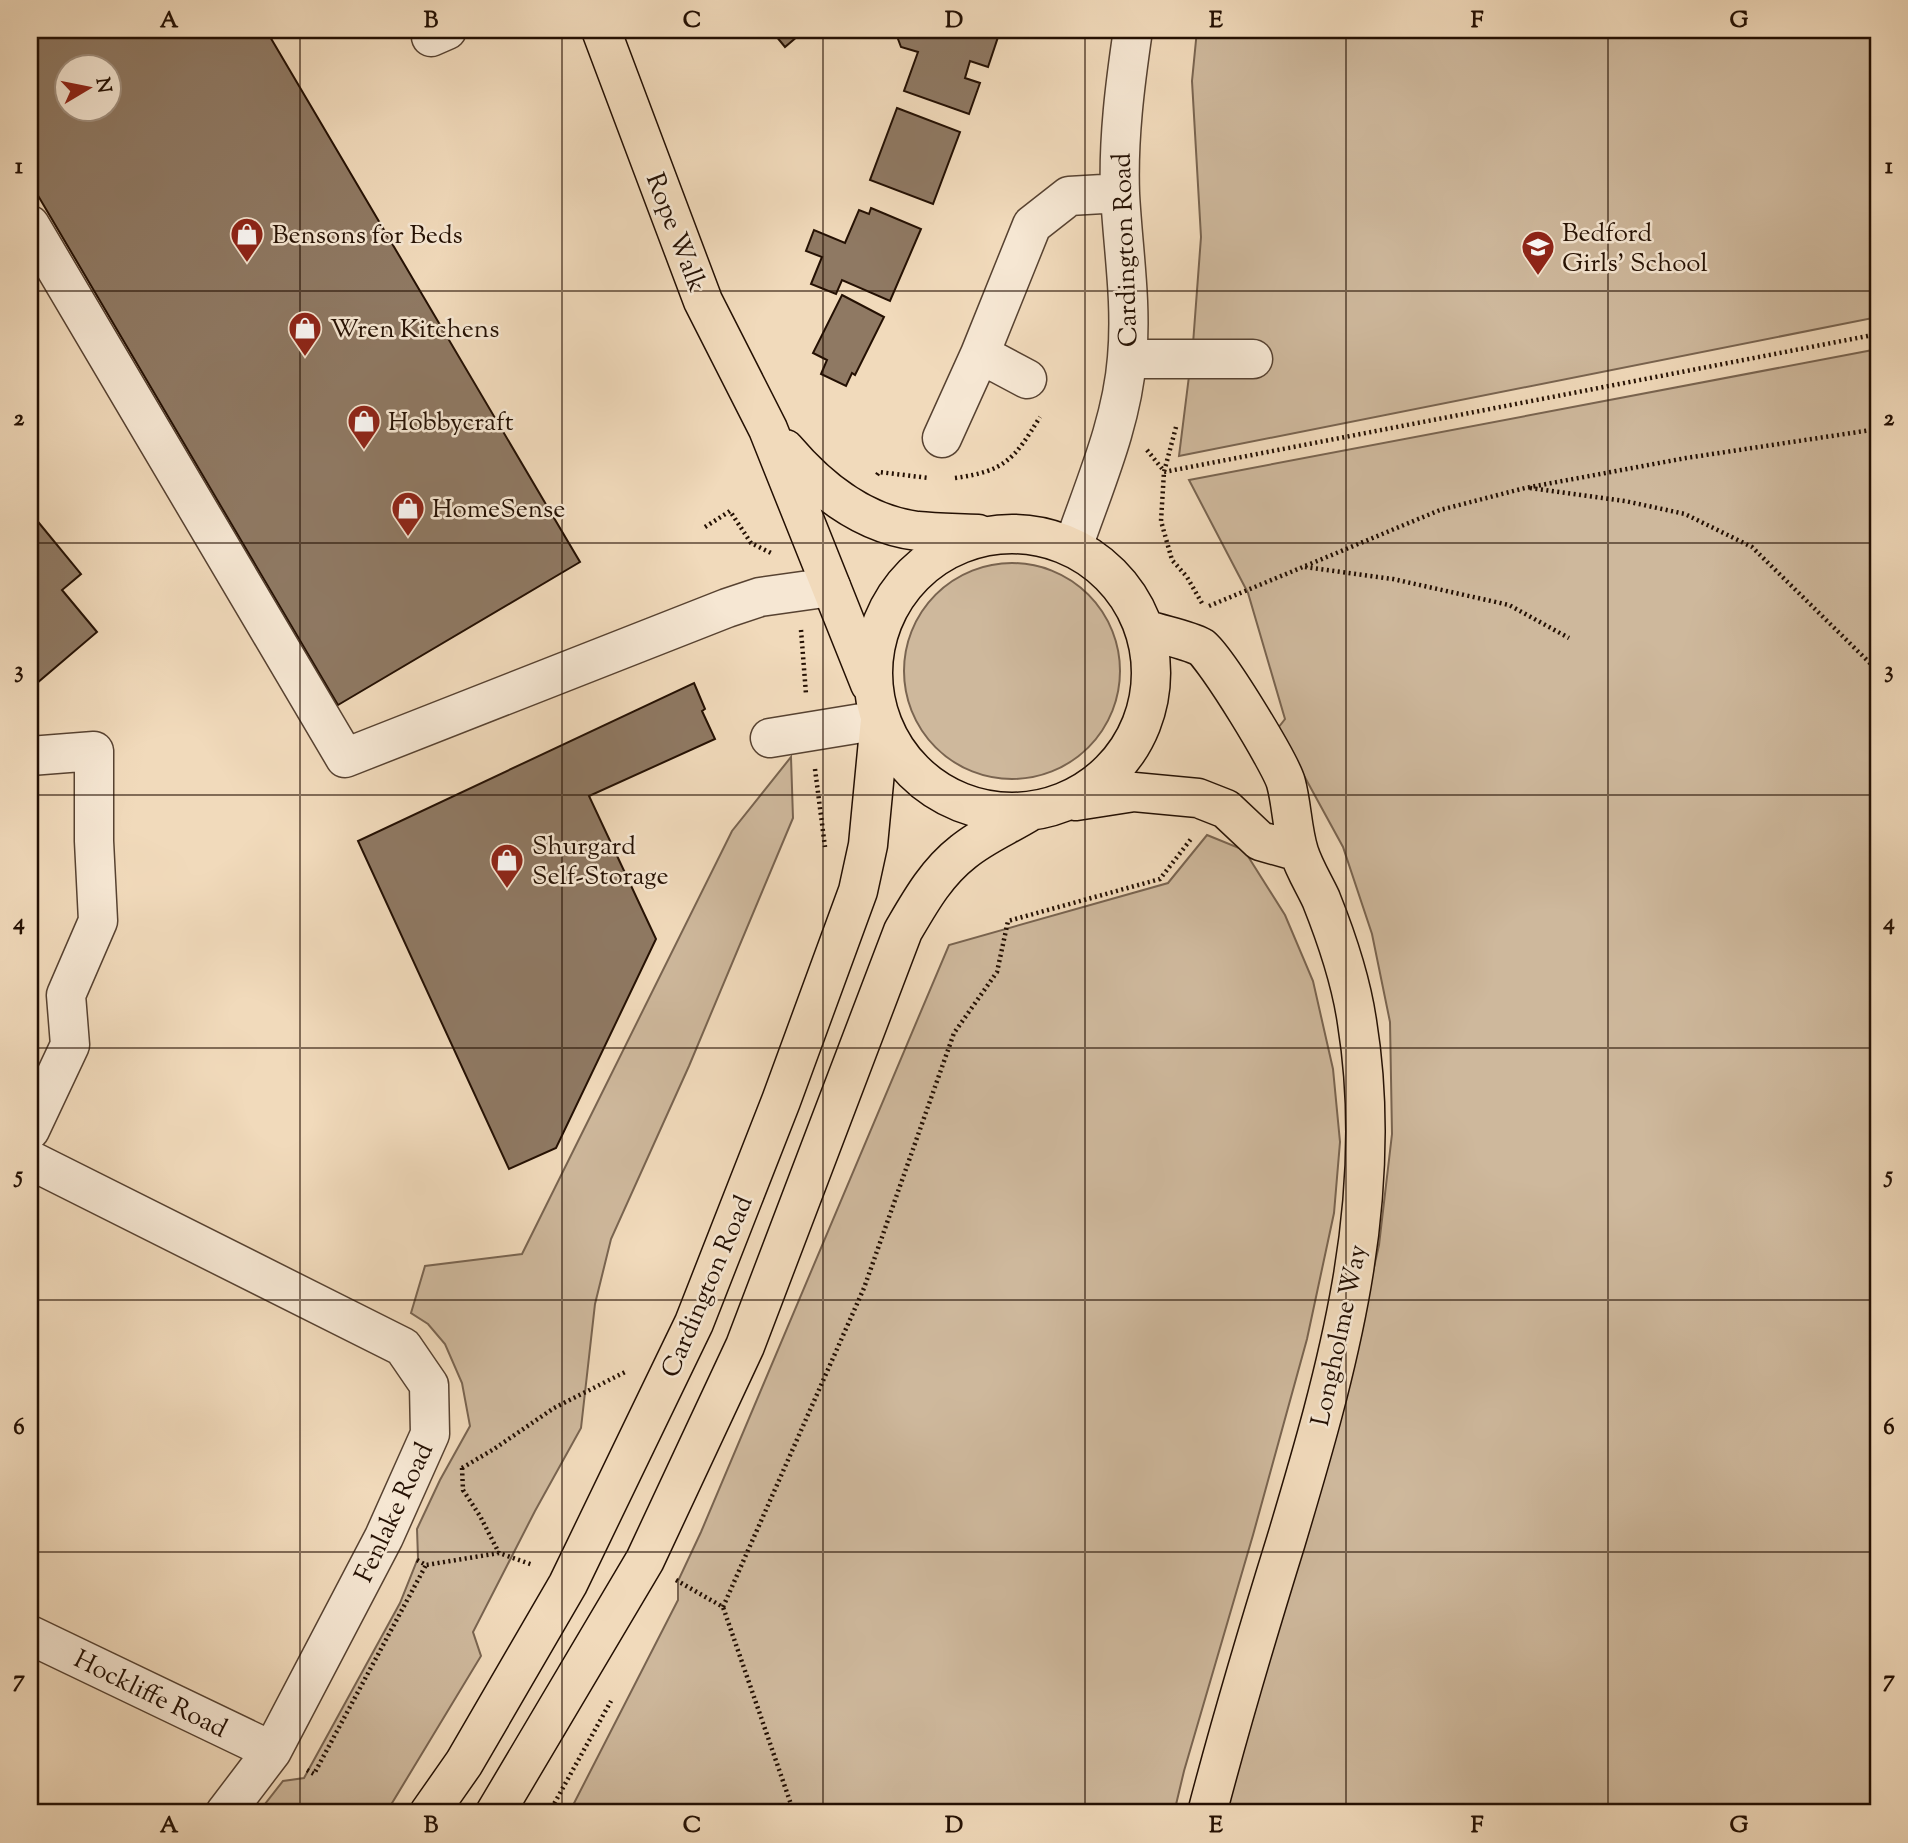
<svg xmlns="http://www.w3.org/2000/svg" width="1908" height="1843" font-family="'Sorts Mill Goudy',serif">
<style>
.green{fill:#ceb89c;stroke:#796450;stroke-width:2}
.building{fill:#8f7963;stroke:#241003;stroke-width:2;fill-rule:evenodd}
.lines{fill:none;stroke-linecap:round;stroke-linejoin:round}
.minor-casing{stroke:#574231;stroke-width:41}
.major-casing{stroke:#241003;stroke-width:41}
.path{stroke:#241003;stroke-width:4.5;stroke-dasharray:2 3.5;stroke-linecap:butt}
.minor{stroke:#f6e7d3;stroke-width:38}
.major{stroke:#f1dabb;stroke-width:38}
.grid{fill:none;stroke:#241003;stroke-width:2;stroke-opacity:0.55}
.labels{text-anchor:middle;stroke-width:5;stroke-linejoin:round;paint-order:stroke}
.street-label{font-size:26px;fill:#241003;stroke:#f6e7d3}
.poi-label{font-size:26px;fill:#241003;stroke:#f6e7d3;text-anchor:start}
.neatline{fill:none;stroke:#241003;stroke-width:2.5}
.grid-label{font-size:23px;text-anchor:middle;font-weight:bold;fill:#241003}
</style>
<rect width="100%" height="100%" fill="#f1dabb"/>
<filter id="stains"><feTurbulence type="fractalNoise" baseFrequency=".00286" numOctaves="4"/><feColorMatrix values="0 0 0 0 .2 0 0 0 0 .09 0 0 0 0 .02 0 0 0 .5 -.17"/></filter>
<radialGradient id="worn" r=".72"><stop offset=".6" stop-color="#630" stop-opacity="0"/><stop offset="1" stop-color="#630" stop-opacity=".3"/></radialGradient>
<path class="green" d="M1197,30H1878V317L1179,456L1193,344L1201,237L1192,81Z
M1878,349V1813H1225L1351,1369L1379,1245L1392,1134L1390,1022L1372,934L1343,847L1278,728L1285,719L1248,593L1189,480Z
M904 671a108 108 0 1 1 216 0a108 108 0 1 1-216 0Z
M791,757L793,818L689,1066L611,1239L595,1304L581,1428L535,1511L473,1632L481,1656L386,1813H258L283,1781L304,1778L400,1603L418,1558L417,1529L440,1480L470,1426L462,1383L445,1344L428,1324L411,1313L425,1266L522,1254L732,831Z
M1207,835L1244,850L1285,915L1313,981L1333,1069L1340,1142L1334,1213L1307,1339L1253,1535L1184,1771L1174,1813H569L678,1600V1581L701,1532L949,945L1168,883Z"/>
<path class="building" d="M30,30H266L580,562L338,705L30,182ZM66,66H108V108H66Z
M771,30H805L785,47Z
M900,30H912L924,34L925,30H978L998,37L988,67L970,61L965,78L980,83L969,114L904,91L918,52L901,47L898,39Z
M897,108L960,132L933,204L870,180Z
M871,208L921,229L890,301L842,280L836,294L811,284L822,257L806,251L814,230L845,243L859,210L869,214Z
M842,295L884,317L855,375L852,373L846,386L821,374L827,360L813,353Z
M30,512L81,574L62,590L97,632L30,689Z
M694,683L705,709L702,711L715,739L589,796L656,939L556,1148L509,1169L358,841Z"/>
<g class="lines">
<defs>
<path id="minor" d="M431,37L447,30
M30,225L345,758L727,608L760,597L831,587
M980,354L1027,379
M1127,359H1253
M942,438L980,354L1032,225L1069,196L1120,193
M1073,547C1094,486 1122,423 1127,358C1132,303 1123,249 1120,194C1118,139 1125,84 1133,30
M770,738L880,720
M30,756L94,751V841L98,921L66,995L70,1045L30,1130
M30,1160L403,1347L429,1385L430,1434L384,1537L272,1751L225,1813
M30,1635L272,1751"/>
<path id="major" d="M601,30L703,301L768,429L870,684
M785,449C819,489 863,524 917,531C937,533 958,533 978,534
M873 673a139 139 0 1 1 278 0a139 139 0 1 1-278 0Z
M1145,629C1161,635 1186,639 1201,647C1215,656 1281,764 1286,783C1292,805 1292,830 1299,852C1304,868 1314,884 1321,899C1337,939 1351,980 1357,1022C1386,1201 1337,1371 1286,1541C1258,1631 1231,1722 1207,1813
M1076,801L1134,792L1198,798L1226,809L1260,841L1299,852
M429,1813L464,1763L568,1584L694,1323L781,1101L858,891L868,845L880,720
M495,1813L645,1560L745,1346L903,931C920,902 936,873 963,852C982,836 1008,825 1029,812"/>
</defs>
<use href="#minor" class="minor-casing"/>
<use href="#major" class="major-casing"/>
<path class="path" d="M1176,427L1164,472L1161,521L1172,560L1187,577L1203,605
M1147,450L1164,471
M1164,472L1878,334
M877,475L879,472L929,478
M955,478C1006,471 1014,459 1040,417
M1530,488L1625,501L1685,514L1752,547L1878,671
M705,527L730,511L751,543L773,554
M1305,567L1393,579L1509,605L1569,638
M1209,606L1440,510L1525,488L1686,458L1878,429
M801,630L806,694
M815,769L825,847
M462,1468L494,1449L554,1408L627,1371
M462,1468L463,1490L480,1516L499,1553
M417,1560L426,1565L499,1553L533,1565
M676,1580L723,1607L794,1813
M723,1607L864,1288L954,1033L997,972L1008,921L1160,879L1191,839
M307,1770L314,1774L426,1565
M549,1813L611,1701"/>
<use href="#minor" class="minor"/>
<use href="#major" class="major"/>
</g>
<path class="grid" d="M300,30V1813M562,30V1813M823,30V1813M1085,30V1813M1346,30V1813M1608,30V1813M30,291H1878M30,543H1878M30,795H1878M30,1048H1878M30,1300H1878M30,1552H1878"/>
<defs>
<symbol id="shop-pin" viewBox="-11 -11 22 30"><path d="M0 17L-7.5 6A9.5 9.5 0 1 1 7.5 6Z" fill="#8f2418" stroke="#f6e7d3"/><path d="M-5-2.5h2.3a2.7 3.5 0 0 1 5.4 0H5L5.5 6h-11ZM-1.5-2.5h3a1.5 2.3 0 0 0-3 0Z" fill="#fff"/></symbol>
<symbol id="school-pin" viewBox="-11 -11 22 30"><path d="M0 17L-7.5 6A9.5 9.5 0 1 1 7.5 6Z" fill="#8f2418" stroke="#f6e7d3"/><path d="M0-5L7-2L0 1L-7-2ZM-4 1L0 2.5L4 1V4Q0 6-4 4Z" fill="#fff"/></symbol>
</defs>
<g fill-rule="evenodd">
<use href="#shop-pin" x="228" y="215" width="38" height="52"/>
<use href="#school-pin" x="1519" y="228" width="38" height="52"/>
<use href="#shop-pin" x="286" y="309" width="38" height="52"/>
<use href="#shop-pin" x="345" y="402" width="38" height="52"/>
<use href="#shop-pin" x="389" y="489" width="38" height="52"/>
<use href="#shop-pin" x="488" y="841" width="38" height="52"/>
</g>
<g class="labels">
<g class="street-label">
<text transform="translate(677 232) rotate(69)" y="9">Rope Walk</text>
<text transform="translate(1124 250) rotate(-92)" y="9">Cardington Road</text>
<text transform="translate(706 1286) rotate(-67)" y="9">Cardington Road</text>
<text transform="translate(1338 1335) rotate(-78)" y="9">Longholme Way</text>
<text transform="translate(393 1512) rotate(-65)" y="9">Fenlake Road</text>
<text transform="translate(151 1693) rotate(26)" y="9">Hockliffe Road</text>
</g>
<g class="poi-label">
<text x="1562" y="241">Bedford<tspan x="1562" dy="30">Girls' School</tspan></text>
<text x="272" y="243">Bensons for Beds</text>
<text x="330" y="337">Wren Kitchens</text>
<text x="388" y="430">Hobbycraft</text>
<text x="432" y="517">HomeSense</text>
<text x="532" y="854">Shurgard<tspan x="532" dy="30">Self-Storage</tspan></text>
</g>
</g>
<rect width="1908" height="1843" fill="none" stroke="#f1dabb" stroke-width="77"/>
<g transform="translate(88 88) rotate(80)"><circle r="33" fill="#f6e7d3" stroke="#a29180" stroke-width="2"/>
<path d="M0-5L12 26L0 18L-12 26Z" fill="#8f2418"/>
<text y="-10" font-size="19" font-weight="bold" text-anchor="middle" fill="#241003">N</text>
</g>
<rect x="38" y="38" width="1832" height="1766" class="neatline"/>
<g class="grid-label">
<text x="169" y="27">A</text>
<text x="431" y="27">B</text>
<text x="692" y="27">C</text>
<text x="954" y="27">D</text>
<text x="1216" y="27">E</text>
<text x="1477" y="27">F</text>
<text x="1739" y="27">G</text>
<text x="19" y="173">1</text>
<text x="1889" y="173">1</text>
<text x="19" y="425">2</text>
<text x="1889" y="425">2</text>
<text x="19" y="677">3</text>
<text x="1889" y="677">3</text>
<text x="19" y="929">4</text>
<text x="1889" y="929">4</text>
<text x="19" y="1182">5</text>
<text x="1889" y="1182">5</text>
<text x="19" y="1434">6</text>
<text x="1889" y="1434">6</text>
<text x="19" y="1686">7</text>
<text x="1889" y="1686">7</text>
<text x="169" y="1832">A</text>
<text x="431" y="1832">B</text>
<text x="692" y="1832">C</text>
<text x="954" y="1832">D</text>
<text x="1216" y="1832">E</text>
<text x="1477" y="1832">F</text>
<text x="1739" y="1832">G</text>
</g>
<rect width="100%" height="100%" filter="url(#stains)"/>
<rect width="100%" height="100%" fill="url(#worn)"/>
</svg>
